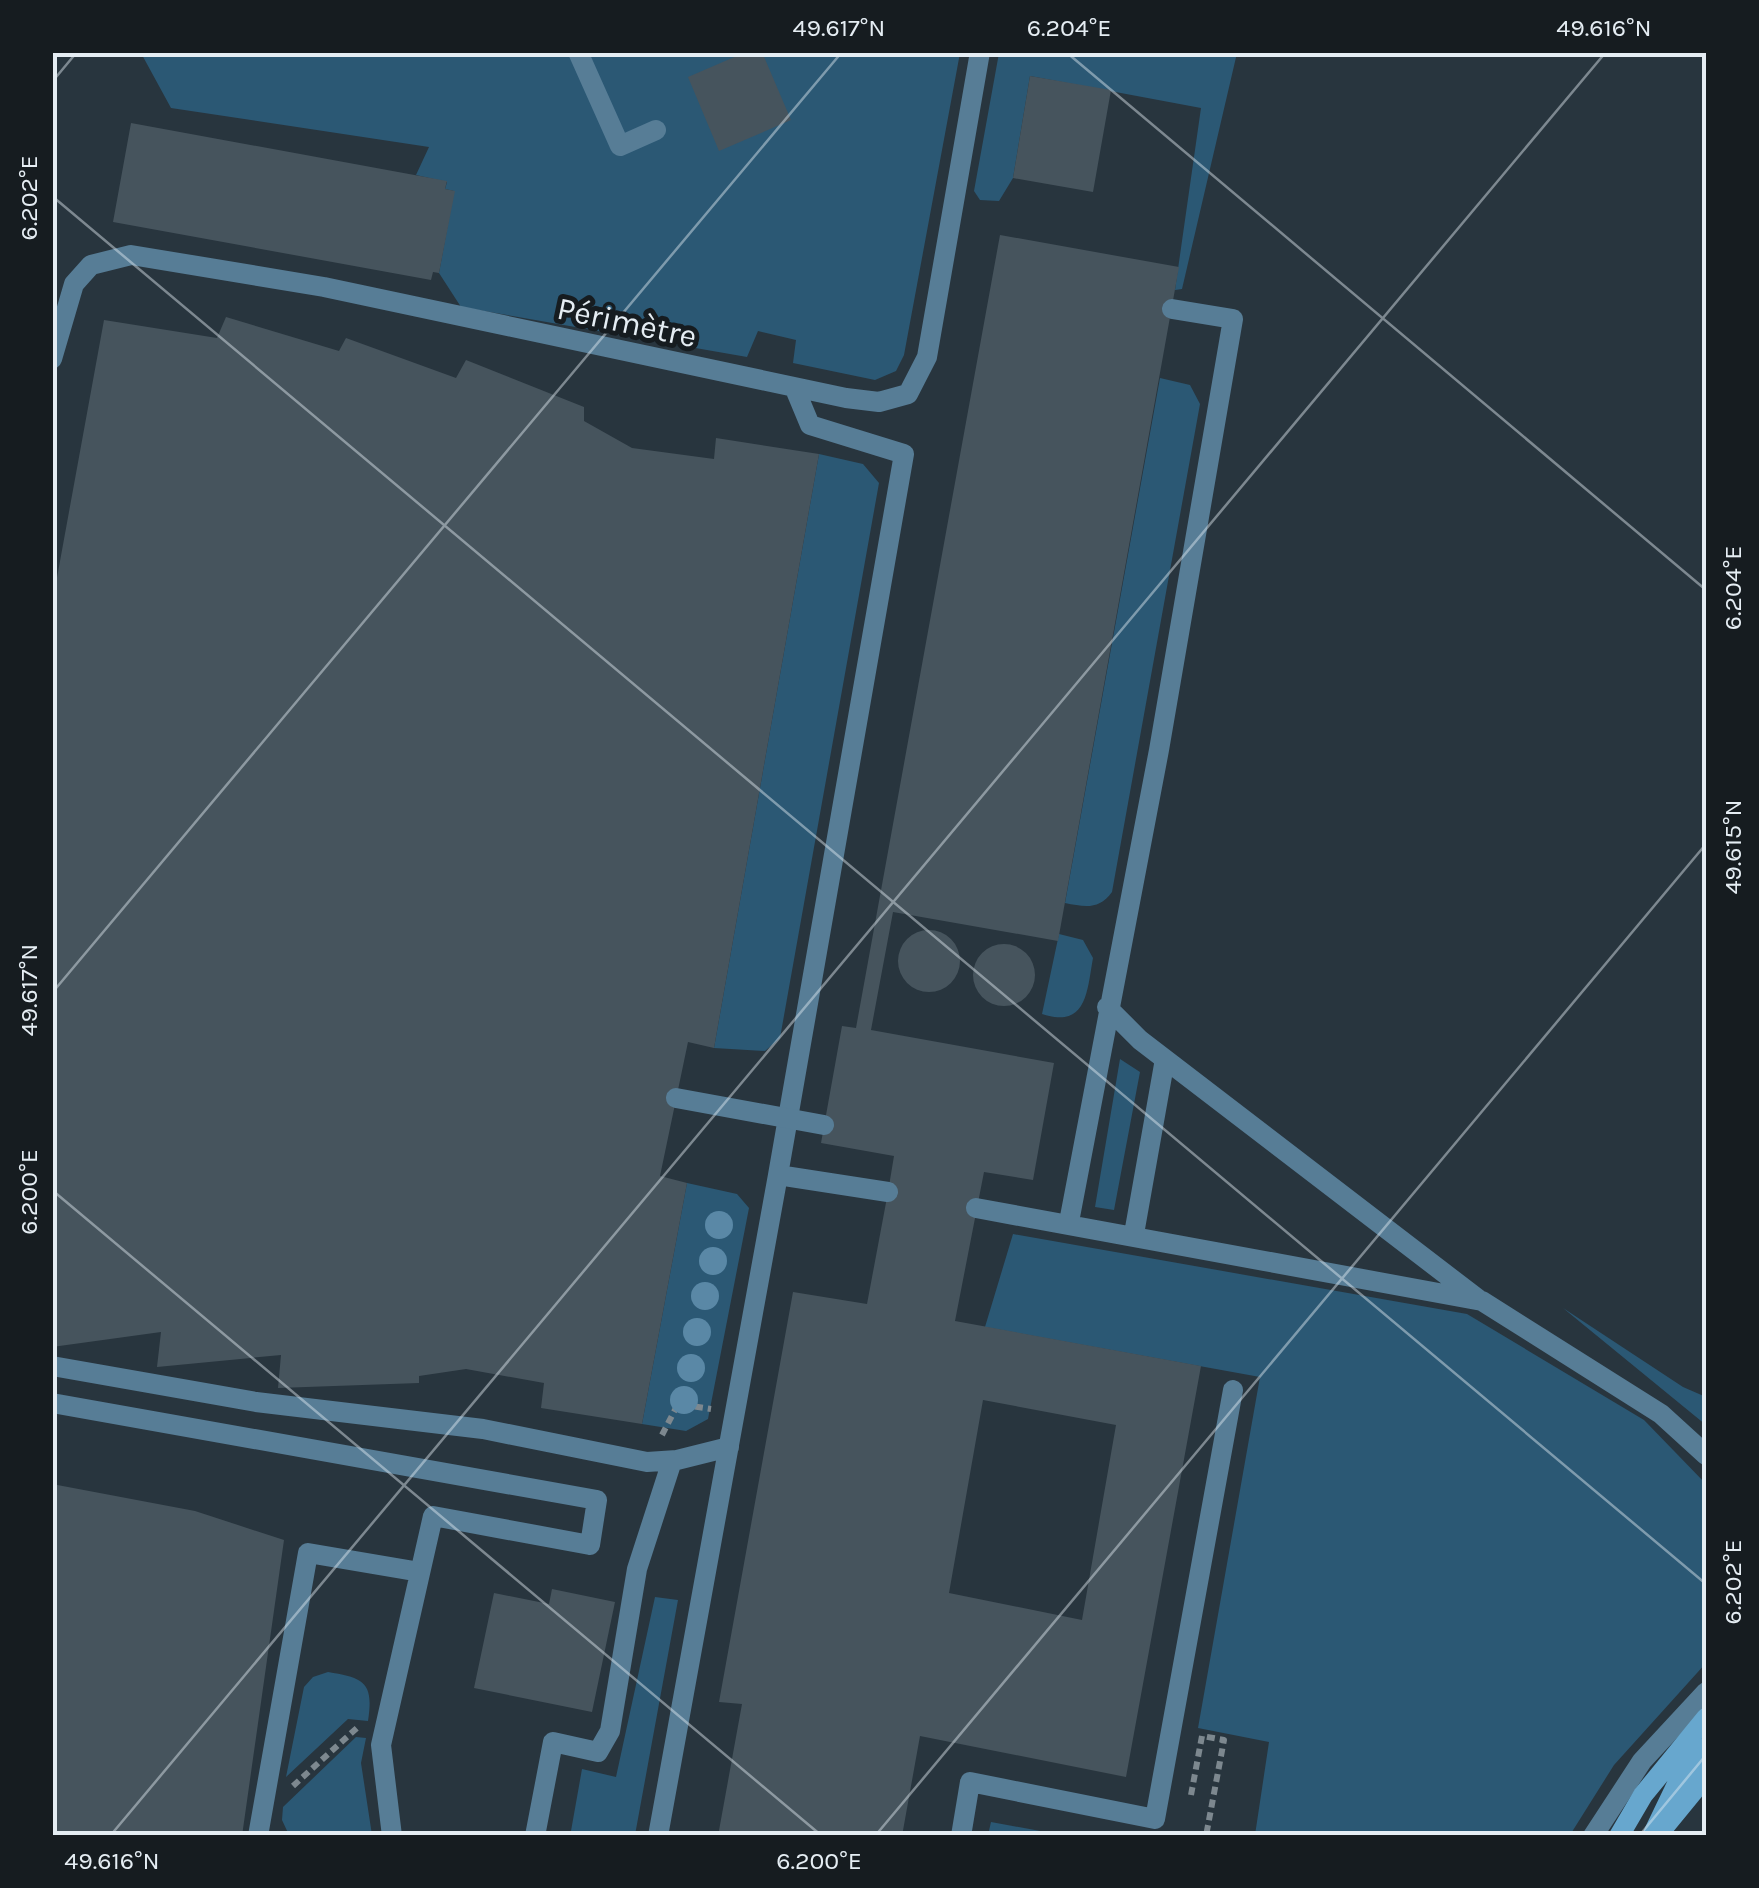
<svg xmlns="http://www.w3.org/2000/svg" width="1759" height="1888" font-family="Karla,sans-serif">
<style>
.green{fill:#2b5874}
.building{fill:#46545d;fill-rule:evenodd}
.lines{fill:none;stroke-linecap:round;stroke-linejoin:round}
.path{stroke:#7d888f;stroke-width:6;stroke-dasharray:8 5;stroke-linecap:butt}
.lane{stroke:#577d96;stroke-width:20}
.secondary{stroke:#67a7ce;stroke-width:20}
.street-bridge{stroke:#577d96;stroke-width:20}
.tree{fill:#5a88a6}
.ticks{fill:none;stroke:#e5edf3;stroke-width:2.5;stroke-opacity:0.45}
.labels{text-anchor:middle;stroke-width:10;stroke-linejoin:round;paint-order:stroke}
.street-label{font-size:32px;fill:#e5edf3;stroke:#161c20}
.neatline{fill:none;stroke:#e5edf3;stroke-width:4}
.ticks-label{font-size:25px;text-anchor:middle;fill:#e5edf3}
</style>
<rect width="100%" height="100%" fill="#28353e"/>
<path class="green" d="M141,53H960L904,355L896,371L875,380L793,363L796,340L758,331L747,357L461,307L439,273L454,191L445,189L447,182L416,175L429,147L171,108Z
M999,53H1237L1182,289L1175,290L1201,108L1030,76L1013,178L999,201L980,200L974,191Z
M1160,378L1190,385L1200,404L1112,892C1099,910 1085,907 1065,903Z
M819,454L863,464L879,483L780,1038L765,1051L714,1048Z
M1059,934L1083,940L1093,958C1087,991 1087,1029 1042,1014Z
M1120,1059L1140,1072L1114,1210L1095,1207Z
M687,1183L737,1194L749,1208L708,1419L686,1431L642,1424Z
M1013,1234L1467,1314L1644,1420L1706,1484V1663L1614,1765L1570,1835H1255L1269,1742L1198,1728L1260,1377L985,1327Z
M1563,1308L1683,1387L1706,1397V1425Z
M655,1597L678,1600L635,1835L571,1831L582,1769L616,1777Z
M328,1672C364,1678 374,1682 368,1721L348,1719L286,1777L304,1687L313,1677Z
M356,1737L366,1738L361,1763L372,1835H289L282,1820L283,1807Z
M991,1822L1062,1835H988Z"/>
<path class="building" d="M746,52H762L791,120L719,151L688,77Z
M1030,76L1111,90L1093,192L1013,178Z
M131,123L447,181L445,189L455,191L439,273L433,272L431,280L113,222Z
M1000,235L1179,267L1058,941L893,912L871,1030L1054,1063L1033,1180L984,1172L955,1321L1201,1366L1126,1777L920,1736L902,1836H718L742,1704L719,1702L793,1292L867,1304L888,1192L894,1156L821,1143L842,1026L856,1028ZM983,1400L1116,1425L1082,1620L949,1593Z
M226,317L339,351L346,338L456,378L466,360L584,407V421L632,448L714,459L716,438L819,454L714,1048L688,1042L660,1176L687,1183L642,1424L541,1408L544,1383L466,1369L419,1376V1383L278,1388L281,1355L157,1367L161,1332L52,1347V605L104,320L217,338Z
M898 961a31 31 0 1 1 62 0a31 31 0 1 1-62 0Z
M973 975a31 31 0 1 1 62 0a31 31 0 1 1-62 0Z
M52,1484L195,1511L284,1540L242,1836H52Z
M552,1589L615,1602L592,1712L474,1688L494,1593L549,1604Z"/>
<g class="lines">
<path class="path" d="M662,1435L678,1404L711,1409
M293,1786L358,1727
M1191,1795L1202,1736L1224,1740L1206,1836"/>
<path class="lane" d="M578,52L620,146L656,130
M52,359L74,284L91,265L131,255L324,287L846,398L879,402L908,394L927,357L980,52
M795,389L810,425L904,454L778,1175L888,1192
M1107,1007L1140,1040L1478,1299
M976,1208L1482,1301L1661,1414L1706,1455
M1069,1222L1159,750L1233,319L1172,309
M1134,1234L1165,1059
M52,1366L256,1402L483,1429L647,1462L677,1460L729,1447
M52,1403L597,1500L590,1545L433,1516L381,1745L392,1836
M258,1836L308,1553L420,1572
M535,1836L553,1742L598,1752L610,1731L637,1569L672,1461
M658,1836L778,1175
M961,1836L970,1782L1155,1819L1233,1390
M1593,1836L1642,1761L1706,1692"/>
<path class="secondary" d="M1665,1826L1706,1776
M1619,1836L1643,1795L1706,1718
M1652,1836L1677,1784L1706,1748"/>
<path class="street-bridge" d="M676,1098L824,1125"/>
</g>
<g class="tree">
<circle cx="719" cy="1225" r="14"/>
<circle cx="713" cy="1261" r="14"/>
<circle cx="705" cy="1296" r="14"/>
<circle cx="697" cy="1332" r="14"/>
<circle cx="691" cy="1368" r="14"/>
<circle cx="684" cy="1400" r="14"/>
</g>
<path class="ticks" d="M1066,52L1706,590M52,82L77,52M52,196L1706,1584M52,993L842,52M52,1190L822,1836M110,1836L1606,52M875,1836L1706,844M1639,1836L1706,1755"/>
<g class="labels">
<g class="street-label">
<text transform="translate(627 322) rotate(12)" y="11">Périmètre</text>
</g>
</g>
<rect width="1759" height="1888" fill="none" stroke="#161c20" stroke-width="110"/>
<rect x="55" y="55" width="1649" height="1778" class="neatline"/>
<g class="ticks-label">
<text x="839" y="36">49.617°N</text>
<text x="1069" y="36">6.204°E</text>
<text x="1604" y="36">49.616°N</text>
<text transform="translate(28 198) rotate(-90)" y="9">6.202°E</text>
<text transform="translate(1732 588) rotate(-90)" y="9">6.204°E</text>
<text transform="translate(1732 847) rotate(-90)" y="9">49.615°N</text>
<text transform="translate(28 990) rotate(-90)" y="9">49.617°N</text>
<text transform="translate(28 1192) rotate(-90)" y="9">6.200°E</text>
<text transform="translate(1732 1582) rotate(-90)" y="9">6.202°E</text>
<text x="112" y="1869">49.616°N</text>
<text x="819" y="1869">6.200°E</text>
</g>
</svg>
